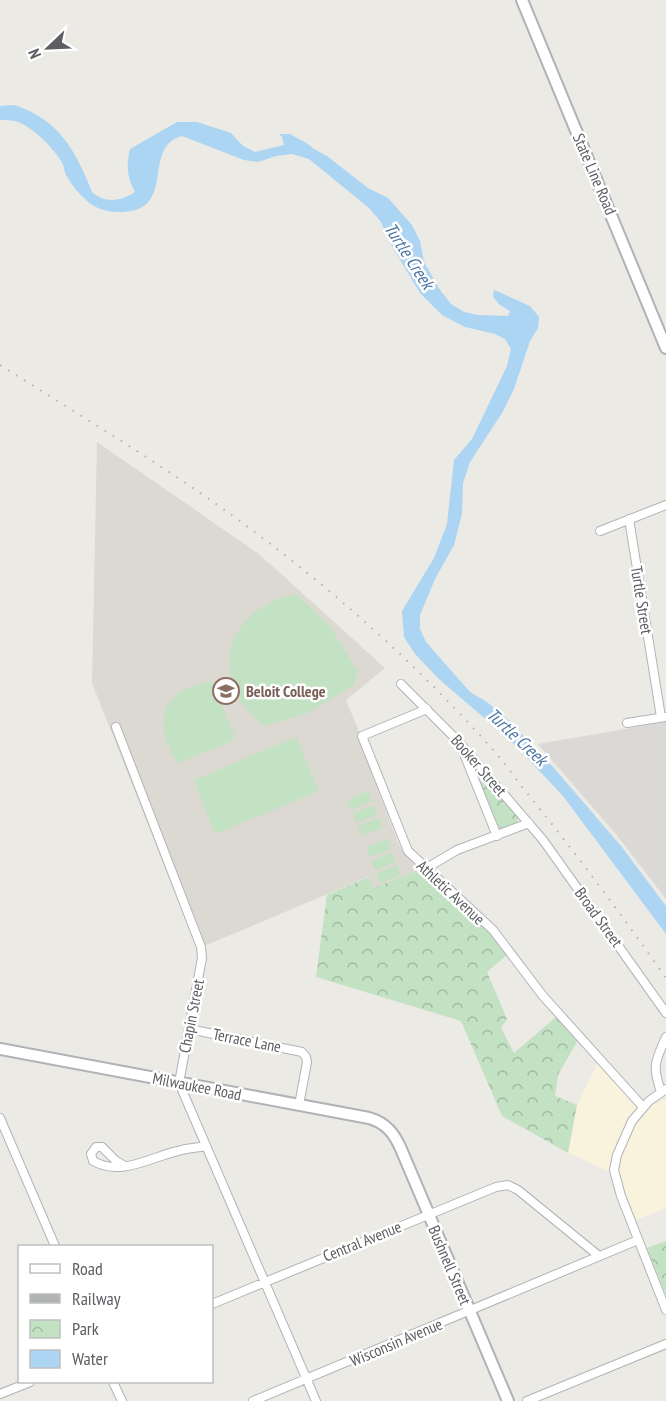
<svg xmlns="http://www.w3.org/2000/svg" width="666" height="1401" font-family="'PT Sans Narrow',sans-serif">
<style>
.commercial{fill:#f9f2dc}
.industrial{fill:#dbd9d6}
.education{fill:#dcd9d2}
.green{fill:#c3e1c3}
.park{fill:url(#park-crowns)}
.water{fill:#acd4f3}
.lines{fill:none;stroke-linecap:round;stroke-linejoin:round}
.street-casing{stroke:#b1b3b7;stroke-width:10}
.secondary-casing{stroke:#b0b2b7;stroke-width:14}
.street{stroke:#fff;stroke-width:8}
.secondary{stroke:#fff;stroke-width:10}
.rail{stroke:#b1b2b2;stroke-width:2;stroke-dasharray:1.5 8;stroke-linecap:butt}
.labels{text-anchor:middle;stroke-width:5;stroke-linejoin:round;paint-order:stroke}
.street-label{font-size:16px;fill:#5c5e62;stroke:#fff}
.education-label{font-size:16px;font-weight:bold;fill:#785e54;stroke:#fff;text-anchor:start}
.water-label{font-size:18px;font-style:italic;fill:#4c76a3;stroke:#fff}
</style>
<defs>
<pattern id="park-crowns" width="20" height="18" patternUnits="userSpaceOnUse" patternTransform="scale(1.5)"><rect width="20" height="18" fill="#c3e1c3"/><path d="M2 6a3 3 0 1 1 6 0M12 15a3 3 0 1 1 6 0" fill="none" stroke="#a2baa2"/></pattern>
</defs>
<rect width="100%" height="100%" fill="#eceae4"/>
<path class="commercial" d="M598,1062L643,1113L651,1106L666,1098V1208L636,1220L618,1172H610L568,1153L577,1105Z"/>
<path class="industrial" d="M666,722V899L616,834L538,744Z"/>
<path class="education" d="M97,442L259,554L385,668L346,700L360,734L357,735L399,845L404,853L420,869L373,888L368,877L197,949L92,683Z"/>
<path class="green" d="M296,594L329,625L358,671L354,685L308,713L264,726C255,717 242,707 237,695C214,644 247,604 296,594Z
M212,681L234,735L231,742L178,763C163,742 154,709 181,692C190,686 201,684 212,681Z
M296,737L319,791L215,834L194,780Z
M369,791L372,801L351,810L347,800Z
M374,805L377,815L356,823L353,813Z
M379,818L382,828L361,836L358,826Z
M387,839L391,849L370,857L366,847Z
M392,852L396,862L375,870L371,861Z
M397,865L401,875L380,883L376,874Z"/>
<path class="park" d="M478,770L518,817L517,824L498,829L476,773Z
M420,869L488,930L507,955L487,972L507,1019L501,1028L514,1053L556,1017L578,1040L558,1075L555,1096L577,1105L568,1153L502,1116L461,1021L316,977L327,895L369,877L373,888Z
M666,1241V1295L647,1248Z"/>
<path class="water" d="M15,105C60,121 75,150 92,192C105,204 122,201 135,192C127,177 126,166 130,149L177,122H197L231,133L243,146L255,152L284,145L282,137L279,134H290L308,144L314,149L327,156L368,188L388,198L412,225L420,241L424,262L440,290L451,304L464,312L478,315L508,316L510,311L500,305L493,297L494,290L530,306L539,317L538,328L530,341L514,389L502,413L470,462L463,483L462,514L454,545L435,579L420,615V629L426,642L470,692L487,702L509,721L554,768L621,846L666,906V934L563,796L510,740L440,680L415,654L404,637L402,611L434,558L447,524L454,460L472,439L507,366L511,349L505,339L495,334L465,327L442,315L420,293L390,243L381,222L369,208L309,159L292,154L276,156L258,162L244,160L182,136C140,147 179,212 120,212C108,212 95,209 86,200C78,193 72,185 66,175C64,171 64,166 62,162C52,147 35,129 18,122C13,120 6,120 0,120V106Z"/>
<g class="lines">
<defs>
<path id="street" d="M629,519L661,717
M600,531L666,505
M401,684L459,742L543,840L666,1013
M427,709L362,736L408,851L493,930L543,996L643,1107
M627,723L665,717
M116,727L201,947L202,958L179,1083L316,1401
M462,749L497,836
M425,869L457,850L529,823
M189,1029L302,1052L306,1057L307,1062L299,1105
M666,1089L649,1101L632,1121L617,1155L614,1170L621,1196L666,1310
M661,1092C652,1065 655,1062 666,1037
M0,1118L55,1246
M125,1166L116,1161L102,1147H96L91,1154L93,1161C121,1177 151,1157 178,1151C187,1148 197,1148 206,1146
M212,1304L496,1187L508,1185L518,1190L599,1256
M113,1382L122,1401
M0,1394L30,1382
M253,1401L638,1240
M527,1401L666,1344"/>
<path id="secondary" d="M522,0L666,348
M0,1049L369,1118C386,1123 394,1133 401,1149L508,1401"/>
</defs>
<use href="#street" class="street-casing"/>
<use href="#secondary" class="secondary-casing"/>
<use href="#street" class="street"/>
<use href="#secondary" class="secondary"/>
<path class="rail" d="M0,365C70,409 141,452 209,499C312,571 410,656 494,751C504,762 513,775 522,787C573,849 620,913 666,978"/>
</g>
<defs>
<symbol id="university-ring" viewBox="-11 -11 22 22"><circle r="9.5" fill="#fff" stroke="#8d6e63" stroke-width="1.5"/><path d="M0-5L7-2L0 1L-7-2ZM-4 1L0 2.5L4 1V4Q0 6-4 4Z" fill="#8d6e63"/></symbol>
</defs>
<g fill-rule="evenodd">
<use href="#university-ring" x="211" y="676" width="30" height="30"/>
</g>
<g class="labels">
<g class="street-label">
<text transform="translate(595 174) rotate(67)" y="6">State Line Road</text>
<text transform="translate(642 600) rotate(81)" y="6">Turtle Street</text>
<text transform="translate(479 765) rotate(49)" y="6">Booker Street</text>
<text transform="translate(451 892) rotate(43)" y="6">Athletic Avenue</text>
<text transform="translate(599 917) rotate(54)" y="6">Broad Street</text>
<text transform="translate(191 1016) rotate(-79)" y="6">Chapin Street</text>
<text transform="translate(247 1040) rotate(11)" y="6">Terrace Lane</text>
<text transform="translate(197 1086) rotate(11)" y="6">Milwaukee Road</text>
<text transform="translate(362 1241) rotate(-22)" y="6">Central Avenue</text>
<text transform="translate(450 1265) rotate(67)" y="6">Bushnell Street</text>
<text transform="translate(396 1342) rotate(-23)" y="6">Wisconsin Avenue</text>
</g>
<g class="education-label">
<text x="246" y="697">Beloit College</text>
</g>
<g class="water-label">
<text transform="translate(409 256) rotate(57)" y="6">Turtle Creek</text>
<text transform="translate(517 737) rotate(43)" y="6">Turtle Creek</text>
</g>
</g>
<rect x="18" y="1245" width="195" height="138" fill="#ffffff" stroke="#bebfc0" stroke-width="1.5"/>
<rect x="30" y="1264" width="30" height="9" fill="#ffffff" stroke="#bebfc0" stroke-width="1.5"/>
<text x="72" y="1275" font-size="18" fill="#5c5e62">Road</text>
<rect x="30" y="1294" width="30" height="9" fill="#b1b2b2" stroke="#bebfc0" stroke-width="1.5"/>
<text x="72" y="1305" font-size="18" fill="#5c5e62">Railway</text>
<rect x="30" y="1320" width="30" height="18" fill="url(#park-crowns)" stroke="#bebfc0" stroke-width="1.5"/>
<text x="72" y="1335" font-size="18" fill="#5c5e62">Park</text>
<rect x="30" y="1350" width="30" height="18" fill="#acd4f3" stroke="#bebfc0" stroke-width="1.5"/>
<text x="72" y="1365" font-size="18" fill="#5c5e62">Water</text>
<g transform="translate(48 48) rotate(247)" stroke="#ffffff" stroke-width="4.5" paint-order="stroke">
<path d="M0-4.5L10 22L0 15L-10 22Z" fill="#5c5e62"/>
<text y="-9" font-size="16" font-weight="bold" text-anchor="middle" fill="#5c5e62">N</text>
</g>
</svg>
